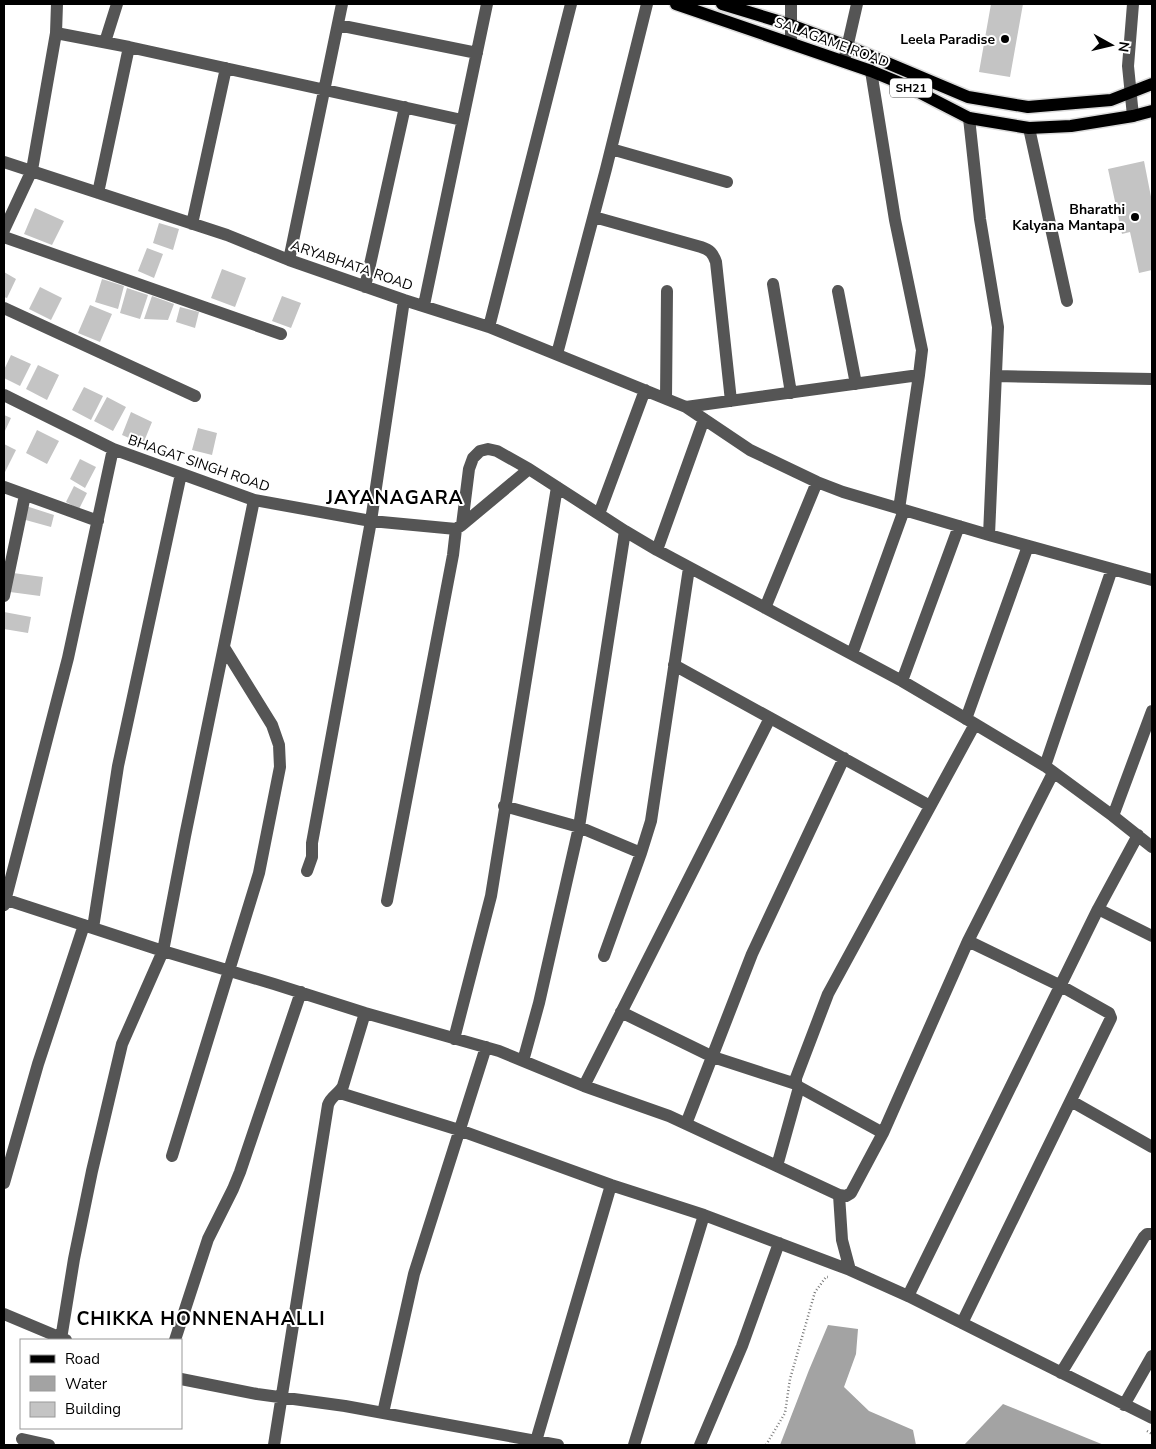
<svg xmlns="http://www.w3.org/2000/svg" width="1156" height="1449" font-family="'Nunito Sans',sans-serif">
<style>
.water{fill:#a3a3a3}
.building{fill:#c4c4c4}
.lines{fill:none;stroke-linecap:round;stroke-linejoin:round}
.major-casing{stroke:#dbdbdb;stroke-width:15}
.path{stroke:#777;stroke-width:2.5;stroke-dasharray:1 2.5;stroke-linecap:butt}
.minor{stroke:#555;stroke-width:12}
.major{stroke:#000;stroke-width:12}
.poi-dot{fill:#000;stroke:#fff;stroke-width:2}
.labels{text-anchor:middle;stroke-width:4;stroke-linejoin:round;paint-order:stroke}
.shield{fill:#fff;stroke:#4c4c4c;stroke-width:1}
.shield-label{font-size:12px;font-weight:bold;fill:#000}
.poi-label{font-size:14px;font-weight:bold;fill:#000;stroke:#fff;text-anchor:end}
.street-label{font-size:14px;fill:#000;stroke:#fff}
.district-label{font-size:19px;font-weight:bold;letter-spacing:1px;fill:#000;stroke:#fff}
</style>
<rect width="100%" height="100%" fill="#fff"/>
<path class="water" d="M828,1325L858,1329L856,1354L844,1387L869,1411L913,1430L916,1445H780L809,1370Z
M1003,1404L1104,1445H964Z"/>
<path class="building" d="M991,4H1023L1010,77L979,72Z
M1144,161L1152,202V270L1139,273L1130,232L1122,234L1108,169Z
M35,208L64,221L52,245L24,234Z
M159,223L179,229L173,250L153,243Z
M147,248L163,254L154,278L138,271Z
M222,269L246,278L235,307L211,298Z
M4,272L16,279L7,298L4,297Z
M102,279L124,286L118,309L95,302Z
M40,287L62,298L51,320L29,309Z
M127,288L148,295L140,319L120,313Z
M152,296L174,304L168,320L144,319Z
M282,296L301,303L291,328L272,321Z
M90,305L112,314L100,342L78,333Z
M180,307L199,312L195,328L176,322Z
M11,355L31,364L20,386L4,378V370Z
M38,365L59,375L47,400L26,389Z
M84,387L103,396L91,420L72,410Z
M107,397L126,407L113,431L94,421Z
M131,412L152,422L143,444L122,435Z
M4,415L11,418L4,433Z
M198,428L217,433L212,455L192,450Z
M37,430L59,441L47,464L26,453Z
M4,444L16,450L4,474Z
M80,459L96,467L85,488L70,479Z
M74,486L87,493L79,509L66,502Z
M26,506L54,515L51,527L22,519Z
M13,573L43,577L40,596L10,592Z
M4,612L31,617L28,633L4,629Z"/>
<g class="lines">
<defs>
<path id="major" d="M676,4L871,71L905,85L969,118L1029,128L1071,126L1133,116L1152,111
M722,4L791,25L847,46L968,97L1028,107L1111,100L1152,84"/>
</defs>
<use href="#major" class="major-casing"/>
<path class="path" d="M1147,1431L1152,1434
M766,1445L785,1413L790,1379L815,1292L826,1277H828"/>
<path class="minor" d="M791,4V43
M1133,4L1128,66L1133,116
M338,25L477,53
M56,33L57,4
M105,42L117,4
M844,61L857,4
M871,71L895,220L922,350L919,375L899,509
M969,118L980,219L998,327L989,535
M1029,128L1067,301
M611,149L727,182
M4,162L227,235L289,260L404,300L489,327L686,407L750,450L817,482L843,492L989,535L1152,580
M98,193L129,47
M594,217L701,247C710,250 713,253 716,262L731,401
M192,224L226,68
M4,230L32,170L56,33L129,47L462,120
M4,237L281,334
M289,260L342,4
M773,284L791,393
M365,287L405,107
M838,291L856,384
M424,305L487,4
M4,308L195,396
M489,327L571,4
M557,354L606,169L647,4
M996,376L1152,379
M4,395L113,449L254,500L371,521L456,529
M666,399L667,291
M686,407L919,375
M4,487L98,521
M599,514L645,390
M462,525L529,469
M657,550L704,419
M4,596L25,495
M765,608L817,482
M852,654L904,510
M674,665L930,806
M902,681L959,526
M966,719L1028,546
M1045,766L1112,569
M504,806L579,827L641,853
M1113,816L1152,711
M307,871L312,857V843L371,521L404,300
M4,899L163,951L274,984L365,1013L499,1051L584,1086L669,1116L839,1195L846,1196L851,1193L883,1133L799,1087L796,1084V1078L828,994L975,724
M387,901L453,555L456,529L462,525L469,469L473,458L480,451L488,449L497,451L529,469L625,531L657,550L902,681L975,724L1045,766L1113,816L1152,847
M4,905L68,658L113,449
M1098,909L1152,936
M93,928L118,766L181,474
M604,956L641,853L651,821L689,568
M621,1012L713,1057L796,1084
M454,1039L491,896L557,487
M523,1061L539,1003L579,827L625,531
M584,1086L770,718
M340,1093L459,1130L611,1185L704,1215L850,1270L908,1296L1152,1418
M1071,1101L1152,1147
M686,1124L752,954L844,758
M883,1133L968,941L1053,773
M172,1156L259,873L280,767L279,745L272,725L225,649
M777,1166L799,1087
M4,1183L38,1064L84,925
M839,1195L842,1240L850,1270
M908,1296L1098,909L1138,835
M4,1314L66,1340
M962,1323L1111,1018L1109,1013L1061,986L968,941
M61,1339L74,1259L92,1171L122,1044L163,951L185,836L254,500
M175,1340L208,1239L233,1189L240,1172L301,992
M1061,1373L1144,1237L1147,1234H1152
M181,1379L257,1394L345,1406L558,1445
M1124,1405L1152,1356
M383,1413L414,1274L486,1047
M22,1439L49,1445
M536,1441L611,1185
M274,1445L328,1105C331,1096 339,1094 343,1086L365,1013
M634,1445L704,1215
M700,1445L742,1346L779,1243"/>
<use href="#major" class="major"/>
</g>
<g class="poi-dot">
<circle cx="1005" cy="39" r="5"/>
<circle cx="1135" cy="217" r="5"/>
</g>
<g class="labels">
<rect class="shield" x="890" y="78.5" width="42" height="19" rx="4"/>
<g class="shield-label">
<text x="911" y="92">SH21</text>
</g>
<g class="poi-label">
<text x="995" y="44">Leela Paradise</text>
<text x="1125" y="214">Bharathi<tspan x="1125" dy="16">Kalyana Mantapa</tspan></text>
</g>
<g class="street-label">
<text transform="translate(832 42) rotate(20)" y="5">SALAGAME ROAD</text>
<text transform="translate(352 265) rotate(19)" y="5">ARYABHATA ROAD</text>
<text transform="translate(199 463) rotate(19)" y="5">BHAGAT SINGH ROAD</text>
</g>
<g class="district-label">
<text x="395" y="504">JAYANAGARA</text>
<text x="201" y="1325">CHIKKA HONNENAHALLI</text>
</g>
</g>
<rect width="1156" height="1449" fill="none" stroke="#000000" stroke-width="10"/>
<rect x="20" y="1339" width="162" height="90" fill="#ffffff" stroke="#999999"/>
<rect x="30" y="1355" width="25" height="8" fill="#000000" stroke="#999999"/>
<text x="65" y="1364" font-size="15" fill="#000000">Road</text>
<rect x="30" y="1376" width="25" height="15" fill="#a3a3a3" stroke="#999999"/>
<text x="65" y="1389" font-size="15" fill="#000000">Water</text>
<rect x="30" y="1402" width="25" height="15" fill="#c4c4c4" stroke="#999999"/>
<text x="65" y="1414" font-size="15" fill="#000000">Building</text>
<g transform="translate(1111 45) rotate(98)" stroke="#ffffff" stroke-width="4" paint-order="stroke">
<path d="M0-4L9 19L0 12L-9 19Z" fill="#000000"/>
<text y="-8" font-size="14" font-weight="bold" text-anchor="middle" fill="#000000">N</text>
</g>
</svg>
